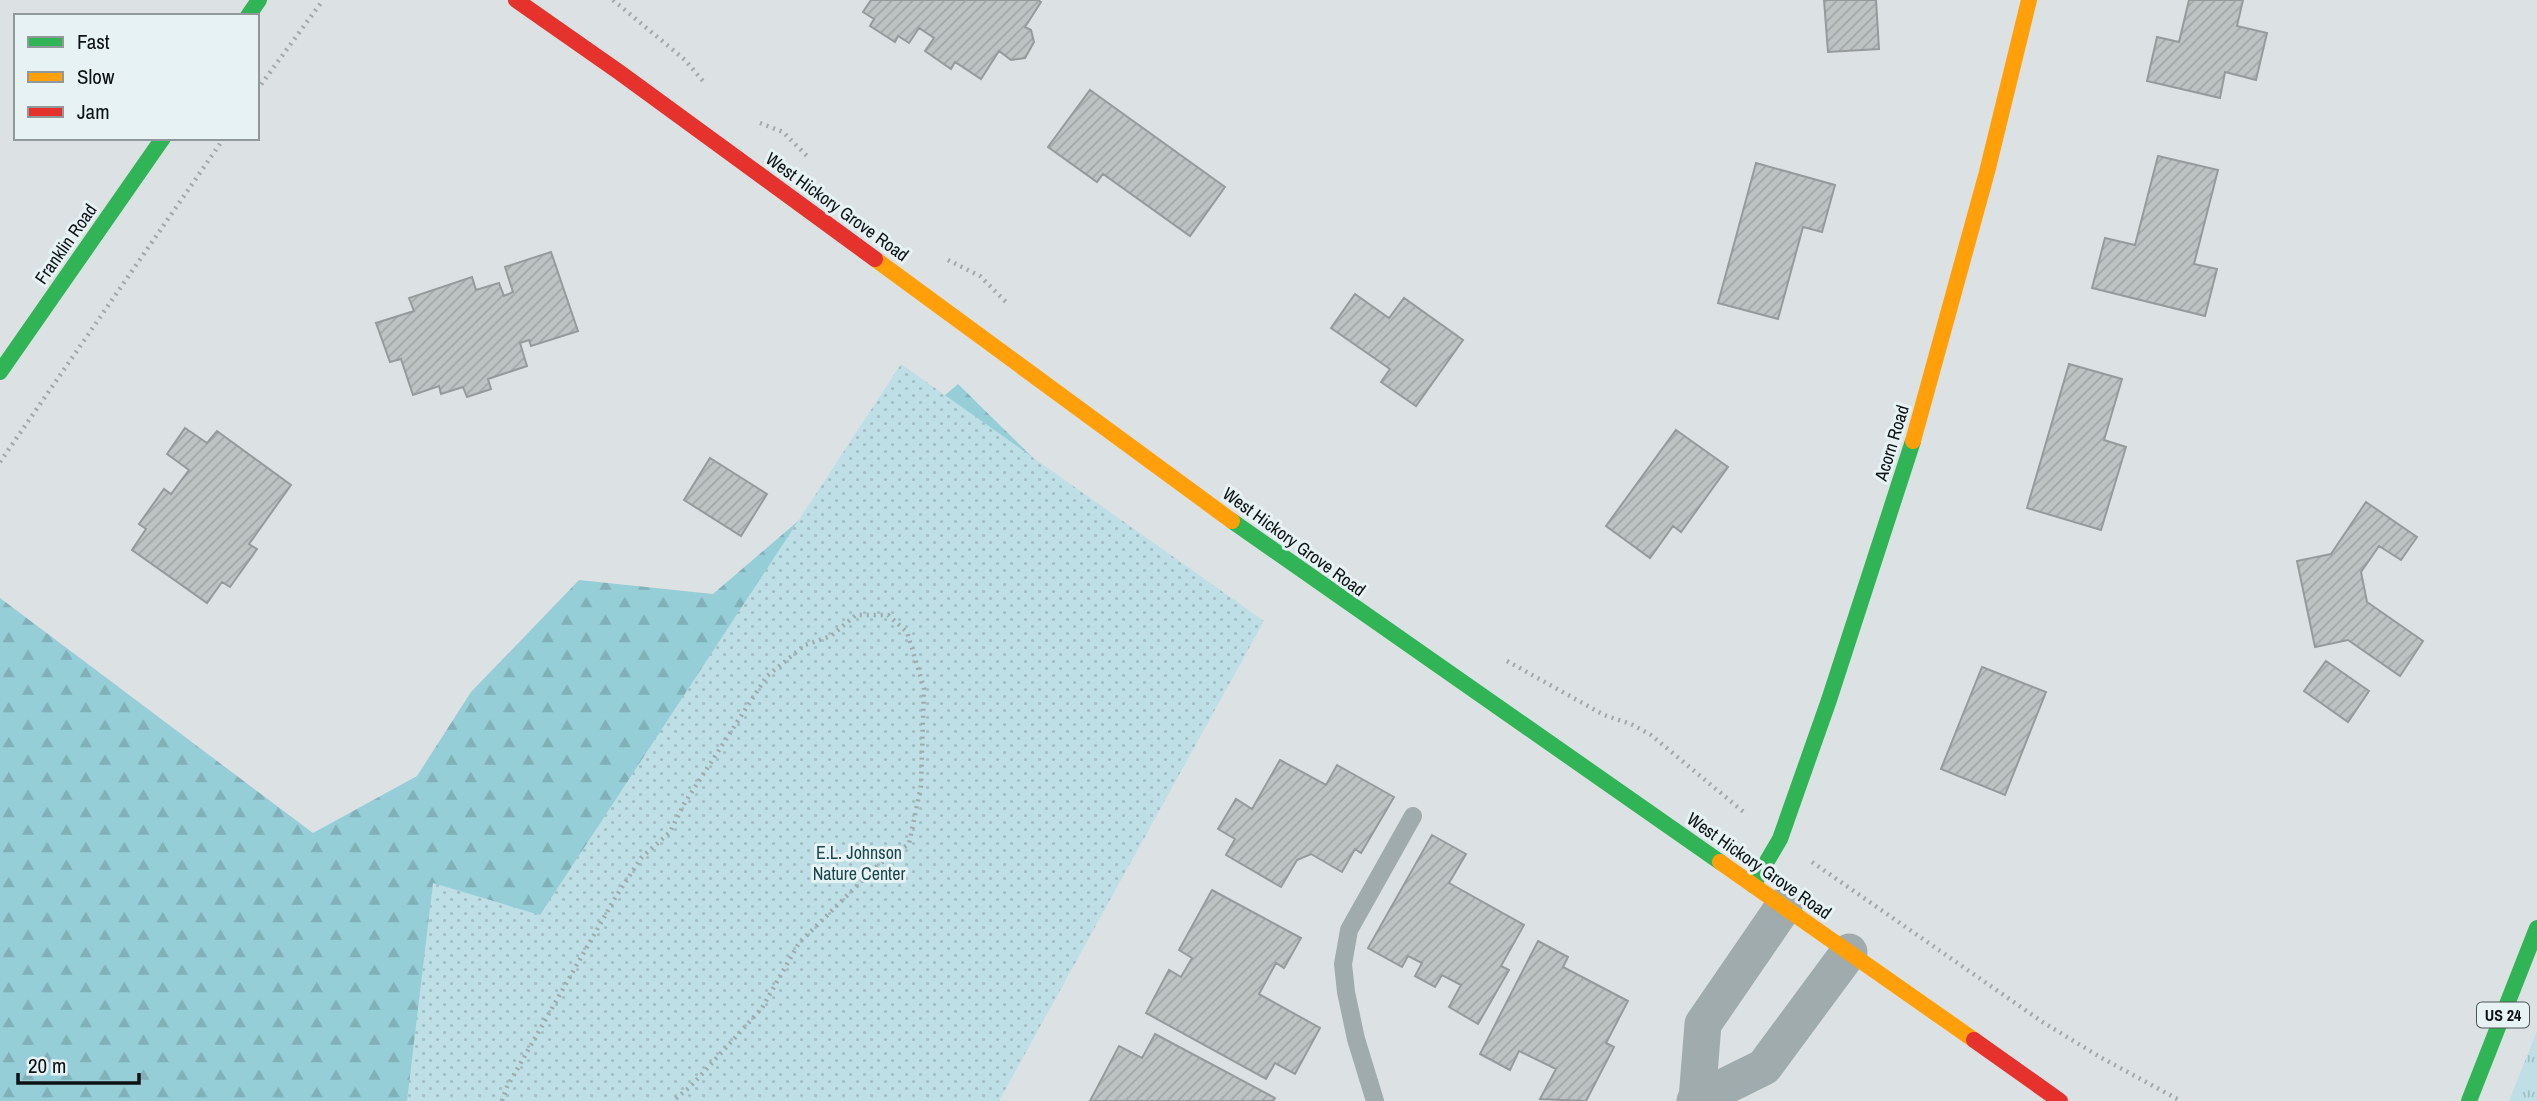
<svg xmlns="http://www.w3.org/2000/svg" width="2537" height="1101" font-family="'Archivo Narrow',sans-serif">
<style>
.grass{fill:url(#grass-tufts)}
.forest{fill:url(#forest-firs)}
.park{fill:url(#park-dots)}
.building{fill:url(#building-hatch);stroke:#969a9c;stroke-width:2}
.lines{fill:none;stroke-linecap:round;stroke-linejoin:round}
.path{stroke:#a0a9ab;stroke-width:4.5;stroke-dasharray:2 5;stroke-linecap:butt}
.lane{stroke:#a0abad;stroke-width:18}
.street{stroke:#a0abad;stroke-width:37}
.fast{stroke:#30b455;stroke-width:16}
.slow{stroke:#ff9f0a;stroke-width:16}
.jam{stroke:#e5322d;stroke-width:16}
.labels{text-anchor:middle;stroke-width:6;stroke-linejoin:round;paint-order:stroke}
.shield{fill:#e6f2f4;stroke:#4f5556;stroke-width:2}
.shield-label{font-size:16px;font-weight:bold;fill:#0e1213}
.street-label{font-size:18px;fill:#0e1213;stroke:#e6f2f4}
.park-label{font-size:18px;fill:#19464d;stroke:#e6f2f4}
</style>
<defs>
<pattern id="grass-tufts" width="24" height="20" patternUnits="userSpaceOnUse" patternTransform="scale(1.75)"><rect width="24" height="20" fill="#bedfe5"/><path d="M3 7l-1-3M5 7V3M7 7l1-3M15 17l-1-3M17 17v-4M19 17l1-3" fill="none" stroke="#a2bec4"/></pattern>
<pattern id="forest-firs" width="22" height="20" patternUnits="userSpaceOnUse" patternTransform="scale(1.75)"><rect width="22" height="20" fill="#96ced8"/><path d="M5 1l3.5 6h-7zM16 11l3.5 6h-7z" fill="#80b0b8"/></pattern>
<pattern id="park-dots" width="8" height="8" patternUnits="userSpaceOnUse" patternTransform="scale(1.75)"><rect width="8" height="8" fill="#bedfe5"/><path d="M2 2h.1M6 6h.1" fill="none" stroke="#a2bec4" stroke-width="1.8" stroke-linecap="round"/></pattern>
<pattern id="building-hatch" width="6" height="6" patternUnits="userSpaceOnUse" patternTransform="scale(1.75)"><rect width="6" height="6" fill="#bdc2c3"/><path d="M-1 1l2-2M0 6l6-6M5 7l2-2" fill="none" stroke="#a1a6a7"/></pattern>
</defs>
<rect width="100%" height="100%" fill="#dce2e4"/>
<path class="grass" d="M2537,1031V1101H2509Z"/>
<path class="forest" d="M958,384L1193,615L968,1101H0V598L313,833L417,776L471,692L579,580L713,594Z"/>
<path class="park" d="M901,364L1264,621L999,1101H407L433,883L540,915Z"/>
<path class="building" d="M871,0H1038L1041,2L1025,27L1031,30L1034,42L1025,58L1011,60L999,51L981,79L955,62L951,69L925,51L934,38L919,28L909,43L898,36L895,42L870,26L874,19L863,12Z
M1824,0H1876L1879,49L1828,52Z
M2189,0H2243L2237,26L2267,33L2256,80L2225,72L2220,98L2147,81L2157,37L2179,42Z
M1090,90L1225,187L1190,236L1103,174L1097,182L1048,147Z
M2158,156L2218,170L2194,264L2217,269L2205,316L2092,288L2105,238L2135,245Z
M1756,163L1835,185L1822,232L1803,227L1778,319L1718,303Z
M551,252L578,331L531,346L529,340L520,343L527,366L488,379L491,389L467,397L463,387L441,394L439,386L413,395L401,359L390,362L376,323L414,311L409,298L472,277L476,290L499,283L504,296L513,292L505,267Z
M1355,294L1389,318L1404,298L1463,340L1416,406L1381,382L1390,369L1331,328Z
M2069,364L2122,379L2104,440L2126,447L2101,530L2027,508Z
M185,428L207,443L217,431L291,485L249,544L257,549L230,587L222,582L207,603L132,550L146,529L139,524L164,489L171,494L189,470L167,454Z
M1676,430L1728,467L1681,532L1673,526L1650,558L1606,526Z
M710,458L767,494L741,536L684,500Z
M2366,502L2417,537L2401,560L2379,546L2361,572L2367,602L2423,641L2400,676L2348,640L2315,647L2297,561L2331,554Z
M2326,661L2369,691L2348,722L2304,691Z
M1982,667L2046,692L2005,795L1941,769Z
M1280,760L1326,785L1337,765L1394,797L1361,853L1355,849L1342,872L1311,854L1297,860L1281,887L1226,855L1235,839L1218,829L1236,799L1252,809Z
M1432,835L1466,854L1449,883L1524,925L1501,966L1509,970L1478,1024L1449,1007L1461,985L1442,975L1435,987L1415,976L1422,963L1408,956L1402,967L1368,948Z
M1212,890L1301,938L1284,968L1276,963L1259,994L1320,1028L1295,1074L1275,1063L1266,1079L1146,1013L1169,970L1181,977L1192,958L1179,950Z
M1538,941L1568,957L1563,967L1628,1001L1606,1043L1614,1047L1586,1101L1540,1099L1556,1069L1519,1051L1510,1070L1480,1054Z
M1155,1034L1275,1098L1273,1101H1090L1119,1046L1142,1058Z"/>
<g class="lines">
<path class="path" d="M613,0L685,60L703,81
M257,90L323,0
M760,123L783,132L809,158
M948,260L980,276L1008,304
M0,462L224,138
M1507,661L1604,715L1631,724L1651,735L1746,814
M1812,862L2044,1023L2100,1057L2181,1101
M502,1101L507,1087L615,898L641,858L670,832L684,804L767,676L805,645L831,636L856,615H888L907,632L924,688L921,786L909,844L878,865L799,943L762,1008L691,1086L673,1101"/>
<path class="lane" d="M1375,1101L1356,1039L1346,992L1343,964L1349,930L1413,816"/>
<path class="street" d="M1697,1099L1703,1024L1784,906
M1695,1101L1764,1067L1849,952"/>
<path class="fast" d="M248,16L259,0
M0,372L163,138
M1232,521L1720,862
M1753,885L1780,839L1829,700L1913,441
M2469,1101L2537,928"/>
<path class="slow" d="M875,259L1232,521
M1913,441L1987,172L2029,0
M1720,862L1974,1040"/>
<path class="jam" d="M516,0L619,72L875,259
M1974,1040L2060,1101"/>
</g>
<g class="labels">
<rect class="shield" x="2477" y="1002.5" width="52" height="25" rx="5"/>
<g class="shield-label">
<text x="2503" y="1021">US 24</text>
</g>
<g class="street-label">
<text transform="translate(837 207) rotate(36)" y="6">West Hickory Grove Road</text>
<text transform="translate(66 244) rotate(-55)" y="6">Franklin Road</text>
<text transform="translate(1892 443) rotate(-73)" y="6">Acorn Road</text>
<text transform="translate(1294 542) rotate(36)" y="6">West Hickory Grove Road</text>
<text transform="translate(1759 866) rotate(35)" y="6">West Hickory Grove Road</text>
</g>
<g class="park-label">
<text x="859" y="859">E.L. Johnson<tspan x="859" dy="21">Nature Center</tspan></text>
</g>
</g>
<rect x="14" y="14" width="245" height="126" fill="#e6f2f4" stroke="#90989a" stroke-width="2"/>
<rect x="28" y="37" width="35" height="10" fill="#30b455" stroke="#90989a" stroke-width="2"/>
<text x="77" y="49" font-size="21" fill="#0e1213">Fast</text>
<rect x="28" y="72" width="35" height="10" fill="#ff9f0a" stroke="#90989a" stroke-width="2"/>
<text x="77" y="84" font-size="21" fill="#0e1213">Slow</text>
<rect x="28" y="107" width="35" height="10" fill="#e5322d" stroke="#90989a" stroke-width="2"/>
<text x="77" y="119" font-size="21" fill="#0e1213">Jam</text>
<path d="M18 1073v10h121v-10" fill="none" stroke="#0e1213" stroke-width="3.5"/>
<text x="28" y="1073" font-size="21" fill="#0e1213" stroke="#e6f2f4" stroke-width="5" paint-order="stroke">20 m</text>
</svg>
